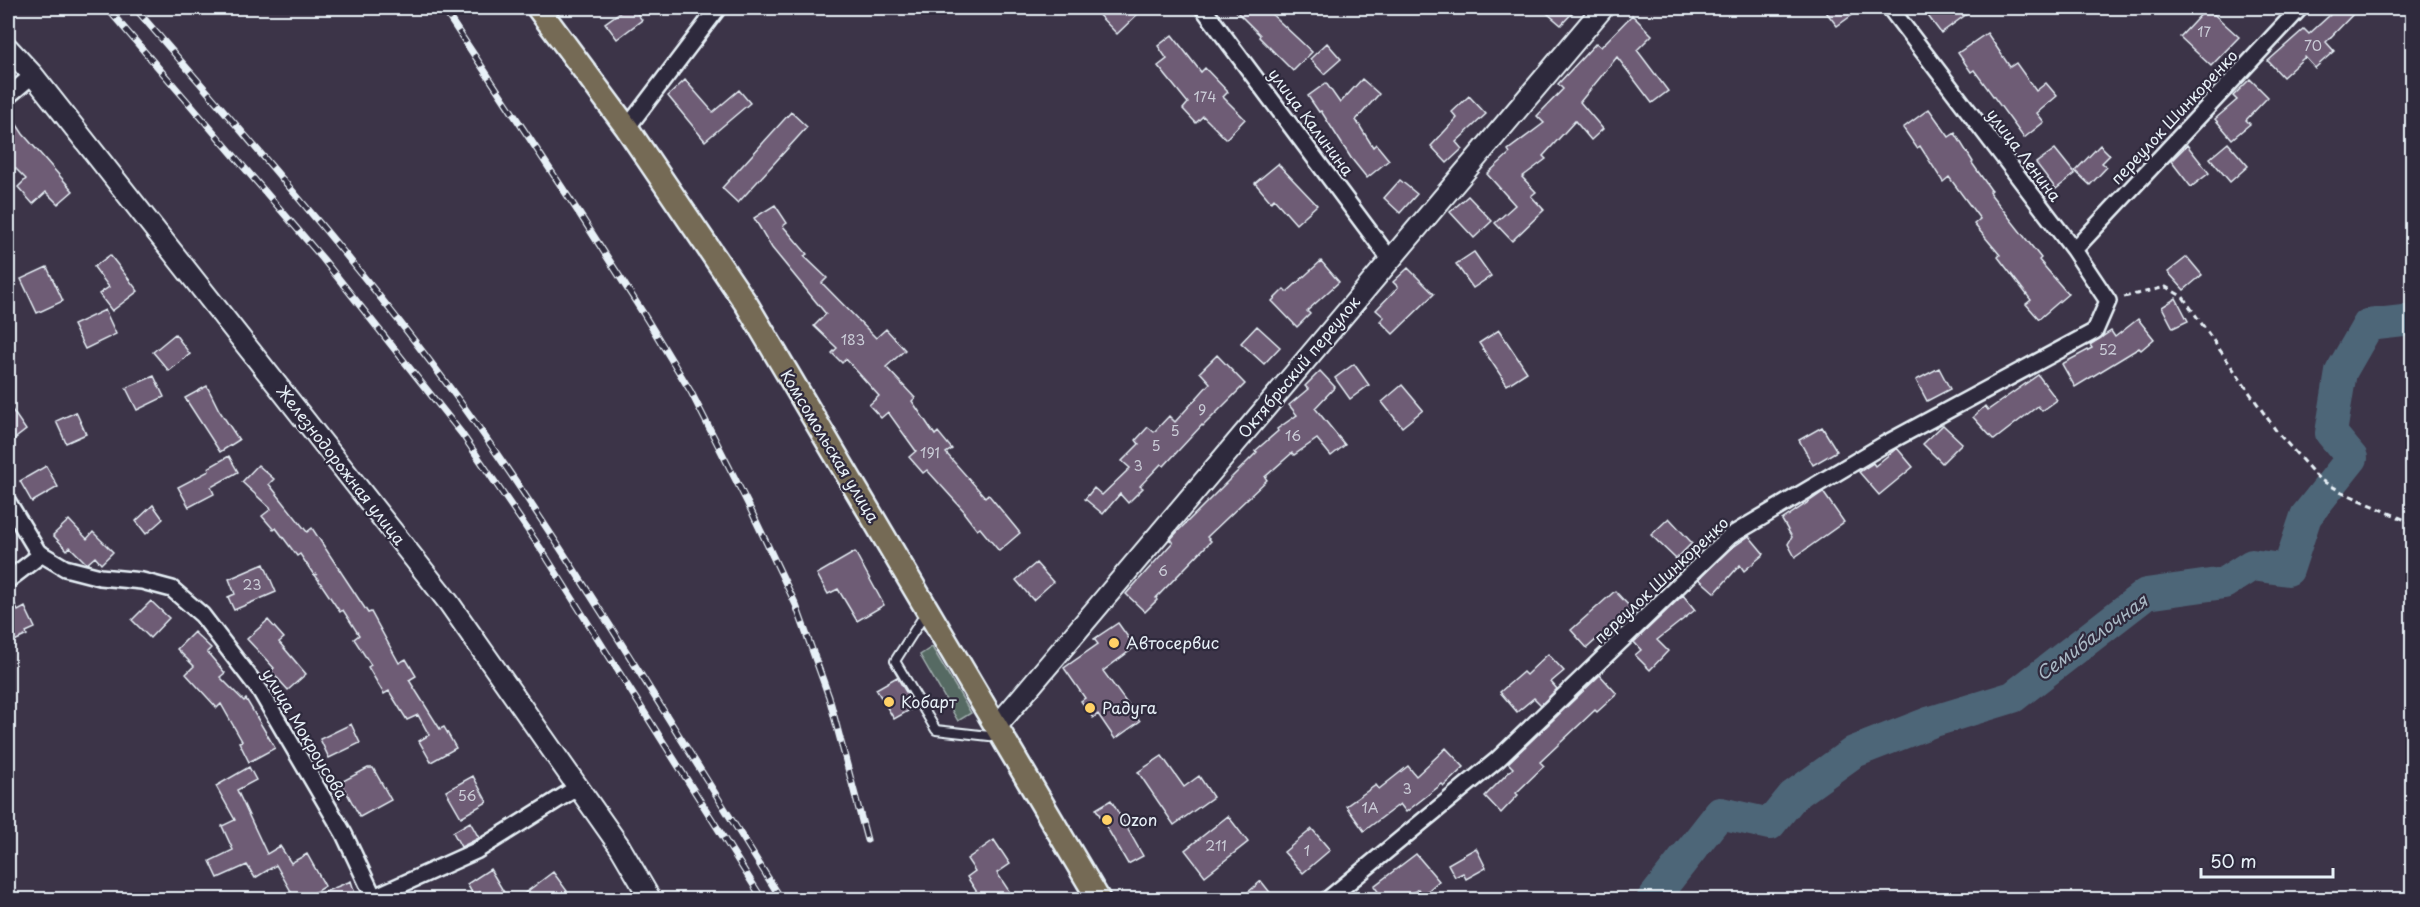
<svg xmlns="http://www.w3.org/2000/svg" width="2420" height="907" font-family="'Playpen Sans',sans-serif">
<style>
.green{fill:#576a64;stroke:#a0aeae;stroke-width:1.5}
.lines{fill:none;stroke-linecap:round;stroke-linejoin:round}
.river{stroke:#4e6678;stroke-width:32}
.building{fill:#6e5c75;stroke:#e8f1f8;stroke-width:1.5}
.lane-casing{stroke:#e8f1f8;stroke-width:12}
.street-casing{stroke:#e8f1f8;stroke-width:20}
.secondary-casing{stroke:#e8f1f8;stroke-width:24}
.primary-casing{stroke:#e8f1f8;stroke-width:27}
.path{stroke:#e8f1f8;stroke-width:3;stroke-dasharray:6 4.5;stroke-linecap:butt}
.lane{stroke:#2f2a3d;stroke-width:8}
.street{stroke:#2f2a3d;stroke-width:15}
.secondary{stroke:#2f2a3d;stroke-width:20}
.primary{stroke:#756a55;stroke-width:22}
.rail-casing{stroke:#e8f1f8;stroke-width:7}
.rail{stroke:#2f2a3d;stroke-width:4.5;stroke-dasharray:14;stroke-linecap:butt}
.poi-dot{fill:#ffd166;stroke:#2f2a3d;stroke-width:2}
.labels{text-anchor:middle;stroke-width:4.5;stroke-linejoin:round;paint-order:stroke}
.number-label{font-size:14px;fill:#caccd7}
.street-label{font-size:16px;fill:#e8f1f8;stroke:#2f2a3d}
.poi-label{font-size:16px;fill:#e8f1f8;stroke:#2f2a3d;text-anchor:start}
.water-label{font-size:18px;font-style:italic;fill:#aab9c5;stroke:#2f2a3d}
</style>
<rect width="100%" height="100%" fill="#3c3448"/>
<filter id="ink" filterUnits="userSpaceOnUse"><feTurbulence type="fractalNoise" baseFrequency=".0167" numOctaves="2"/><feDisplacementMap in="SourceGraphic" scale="12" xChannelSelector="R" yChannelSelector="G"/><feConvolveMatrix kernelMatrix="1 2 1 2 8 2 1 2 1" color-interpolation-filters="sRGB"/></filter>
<g filter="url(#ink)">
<path class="green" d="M932,647L971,713L958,721L920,655Z"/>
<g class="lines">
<path class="river" d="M1652,900L1720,813L1770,824L1793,796L1854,752L1931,722L2013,697L2146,594L2224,583L2252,565L2288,570L2306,516L2352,458L2331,433L2341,372L2368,325L2412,320"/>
</g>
<path class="building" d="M626,8H633L642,20L617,39L605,23Z
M1092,8H1144L1117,34Z
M1233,8H1265L1312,52L1293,71L1259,37L1260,35Z
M1541,8H1577L1561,25Z
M1823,8H1862L1837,26Z
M1922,8H1975L1941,33Z
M2207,8L2239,37L2211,66L2180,37Z
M2321,8H2359L2326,42L2334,51L2315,68L2305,57L2283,77L2268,61L2304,29L2309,34L2330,15Z
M1632,15L1652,35L1637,50L1668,91L1652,103L1617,57L1580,102L1603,129L1591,140L1575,121L1543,156L1546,159L1522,177L1536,192L1531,196L1544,210L1512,241L1495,223L1515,205L1487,174L1510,153L1508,150L1544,123L1537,116L1563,89L1558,84L1596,43L1601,47Z
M1987,33L2010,67L2016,63L2036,91L2046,83L2057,96L2037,113L2044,122L2024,138L1974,70L1971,72L1958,53Z
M1172,35L1201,72L1205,68L1228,92L1223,97L1245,119L1226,139L1203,116L1196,123L1183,109L1188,103L1158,66L1167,59L1158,46Z
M1327,43L1341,59L1324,74L1310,59Z
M1362,79L1379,94L1356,120L1373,147L1376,144L1389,160L1367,178L1351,158L1321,111L1319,112L1308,96L1326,83L1340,103Z
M2250,79L2268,97L2246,120L2250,124L2232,139L2215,119L2237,100L2233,96Z
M685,80L713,112L739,90L750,103L705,141L668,96Z
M1469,96L1486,114L1456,142L1462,149L1447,163L1431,146L1457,118L1452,112Z
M1929,109L1949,137L1955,133L1973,162L1972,163L1991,190L1989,192L2041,258L2039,260L2068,294L2039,319L2026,304L2031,300L1998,257L2000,255L1974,224L1980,219L1949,177L1943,182L1920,146L1917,148L1903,128Z
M8,111L23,134L73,191L58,204L46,192L33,204L18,187L26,179L8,161Z
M791,112L807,127L738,203L722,188Z
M2228,143L2248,166L2230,182L2210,158Z
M2100,145L2110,155L2102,163L2107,167L2090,185L2075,171Z
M2187,145L2209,173L2191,187L2171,161Z
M2055,149L2075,174L2056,189L2036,163Z
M1278,164L1317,205L1296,224L1274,199L1271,202L1255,183Z
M1400,180L1417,194L1400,213L1384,198Z
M1468,196L1492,221L1474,238L1450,212Z
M775,205L787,223L783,226L807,254L804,256L827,278L822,283L876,338L886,329L905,350L886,367L915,398L912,401L935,435L938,432L952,449L946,453L985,497L988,494L1020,533L999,551L980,528L977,530L964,513L965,512L927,470L923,473L909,457L916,451L888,412L881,418L869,405L879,396L846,359L842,363L832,353L837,348L814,326L826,314L772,248L754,218Z
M1474,252L1491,276L1473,288L1456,264Z
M110,255L138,291L112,311L99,294L109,287L94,267Z
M2187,257L2202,275L2184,290L2168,272Z
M1321,261L1339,282L1307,311L1310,314L1297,327L1272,301L1284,289L1287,292Z
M47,267L63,301L37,313L21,279Z
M1408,268L1434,294L1393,334L1380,321L1384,317L1376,310L1398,287L1393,282Z
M2176,298L2188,321L2173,328L2162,307Z
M105,310L116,334L85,349L73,325Z
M2138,319L2154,339L2141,350L2139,348L2075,387L2062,364L2092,348L2090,345L2111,331L2115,337Z
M1257,326L1280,347L1264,364L1241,343Z
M1499,330L1527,372L1507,385L1479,343Z
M175,334L190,354L169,371L153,352Z
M1217,355L1245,384L1203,426L1202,425L1164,466L1161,464L1140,486L1143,488L1128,503L1120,494L1103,514L1085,499L1094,488L1102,495L1130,468L1122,461L1139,444L1136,440L1148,427L1154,432L1169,416L1175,422L1210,383L1200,372Z
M1354,364L1369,385L1350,399L1335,378Z
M1939,368L1950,389L1927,401L1916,380Z
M1320,371L1335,387L1315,408L1345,445L1331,456L1317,439L1294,455L1292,453L1265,477L1267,480L1207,537L1211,541L1156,598L1157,600L1145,612L1126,594L1173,542L1170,540L1179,530L1257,452L1255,451L1278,431L1277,429L1297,415L1289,405L1308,389L1305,386Z
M2038,375L2057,400L2042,411L2038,406L1994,440L1973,417L1985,406L1988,410Z
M154,376L164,397L137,410L126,388Z
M1402,385L1423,410L1402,427L1382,402Z
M207,386L219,410L239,440L220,452L185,398Z
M8,404L26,430L8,444Z
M76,412L86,434L66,443L56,421Z
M1943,425L1962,443L1942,463L1923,444Z
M1822,427L1837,451L1813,465L1799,440Z
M1897,448L1913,467L1879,495L1859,472L1873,463L1875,466Z
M229,456L238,472L211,487L214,494L189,507L178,487L209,471L208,468Z
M258,465L274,479L269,484L307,532L312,528L368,613L371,612L399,663L406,659L416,676L409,680L440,729L444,727L456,748L431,762L419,741L429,735L418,715L407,720L389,691L384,694L368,667L371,665L354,639L359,635L343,610L340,612L315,575L317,574L314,575L300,554L297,556L276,528L274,530L262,516L271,509L242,482Z
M46,466L58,487L32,502L20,481Z
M1823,492L1844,522L1795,557L1788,544L1792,537L1782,520Z
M153,505L163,519L146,534L136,521Z
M1669,518L1692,543L1676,559L1651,535Z
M69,520L87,539L93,532L113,552L101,564L95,557L87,564L70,547L67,550L53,535Z
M1749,536L1764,554L1744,571L1740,565L1715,593L1699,579L1729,550Z
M855,552L884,605L857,621L838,589L828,594L817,574Z
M1036,563L1053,582L1033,600L1016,580Z
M264,564L276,592L234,610L228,597L235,594L229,579Z
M8,590L18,611L25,607L35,628L26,632L27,635L8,644Z
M1615,591L1631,608L1587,648L1571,630Z
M1683,595L1695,610L1657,640L1668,651L1650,670L1635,655L1641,650L1634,642Z
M151,601L169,618L150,638L132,620Z
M268,620L284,638L279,642L306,674L288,690L271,671L274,668L247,639Z
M1118,623L1135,647L1103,671L1140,721L1115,739L1098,714L1093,718L1081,701L1085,698L1064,668L1098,644L1094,639Z
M194,632L211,648L207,652L225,673L220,677L244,701L246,699L275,748L249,762L239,742L242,741L221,704L217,708L186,674L194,666L177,649Z
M1548,654L1564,671L1551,682L1557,689L1541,705L1534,698L1517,712L1500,692L1523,672L1526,675Z
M1600,675L1617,694L1597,712L1595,710L1540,762L1544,766L1516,793L1518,795L1501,813L1485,796L1513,768L1508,763Z
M897,677L915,707L894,719L876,689Z
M351,724L360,743L329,758L320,739Z
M1446,748L1464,767L1444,786L1442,784L1406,812L1400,804L1364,831L1346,806L1376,785L1379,789L1408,766L1416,776Z
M1162,756L1184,787L1199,776L1213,797L1174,825L1138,772Z
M249,767L256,780L237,790L267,854L280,846L291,863L307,854L325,886L302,900H296L276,865L255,878L247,865L218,878L210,861L233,850L222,826L235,820L216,786Z
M368,768H373L391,800L360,817L341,782Z
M473,776L487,802L461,817L446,791Z
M1111,800L1143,856L1128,864L1096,809Z
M1228,816L1248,842L1205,876L1185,850Z
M470,822L479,838L461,847L453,832Z
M1312,829L1330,850L1303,873L1284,852Z
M994,840L1010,864L997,873L1015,900H982L967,877L975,871L967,859Z
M1476,848L1486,868L1466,879L1463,873L1455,877L1448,864Z
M1416,854L1439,881L1423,895L1418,889L1403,900H1384L1374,886Z
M490,869L508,899H485L480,892L474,896L467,884Z
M553,872L567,891L557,899H517Z
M351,881L357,900H307V899Z
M1261,881L1276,900H1239Z"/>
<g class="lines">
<defs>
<path id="lane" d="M925,614L895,661L936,730L998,737"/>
<path id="street" d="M1203,8L1390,259
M8,96L33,75
M627,128L718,8
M2074,250L2300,8
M8,502L38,552L65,568L100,577L142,581L172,589L202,615L261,692L344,834L375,900
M8,580L42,554
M374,897L476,851L578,787
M1327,900L1497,760L1730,536L1885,444L2095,331L2108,301L2074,250L1890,8"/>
<path id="secondary" d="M8,48L33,75L449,603L620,847L651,900
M997,726L1603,8"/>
<path id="primary" d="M538,8L627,128L747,305L1099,900"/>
</defs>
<use href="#lane" class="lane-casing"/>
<use href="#street" class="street-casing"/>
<use href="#secondary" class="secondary-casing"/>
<use href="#primary" class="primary-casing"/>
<path class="path" d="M2124,297L2166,287L2183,297L2277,432L2319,479L2342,492L2412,523"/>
<use href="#lane" class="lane"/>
<use href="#street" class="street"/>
<use href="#secondary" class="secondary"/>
<use href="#primary" class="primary"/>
<defs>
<path id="rail" d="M107,8L323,259L462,434L545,555L763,900
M135,8C253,145 374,280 479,428C586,581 682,742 782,900
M443,8L579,213L643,313L691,392L748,504L796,605L829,697L867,840"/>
</defs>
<use href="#rail" class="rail-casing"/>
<use href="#rail" class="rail"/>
</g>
</g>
<g class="poi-dot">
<circle cx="1114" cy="643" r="6"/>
<circle cx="889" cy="702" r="6"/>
<circle cx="1090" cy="708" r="6"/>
<circle cx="1107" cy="820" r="6"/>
</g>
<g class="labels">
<g class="number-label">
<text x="2204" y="37">17</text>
<text x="2313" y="51">70</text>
<text x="1205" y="102">174</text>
<text x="853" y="345">183</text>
<text x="2108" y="355">52</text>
<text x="1202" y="415">9</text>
<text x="1175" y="436">5</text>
<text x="1293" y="441">16</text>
<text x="1156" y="451">5</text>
<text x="930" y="458">191</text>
<text x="1138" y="471">3</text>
<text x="1163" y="576">6</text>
<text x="252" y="590">23</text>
<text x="1407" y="794">3</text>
<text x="467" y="801">56</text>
<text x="1370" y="813">1А</text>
<text x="1216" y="851">211</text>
<text x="1307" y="856">1</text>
</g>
<g class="street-label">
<text transform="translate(2174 117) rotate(-47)" y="6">переулок Шинкоренко</text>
<text transform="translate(1311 122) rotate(53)" y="6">улица Калинина</text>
<text transform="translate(2024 155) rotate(53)" y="6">улица Ленина</text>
<text transform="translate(1299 367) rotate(-50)" y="6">Октябрьский переулок</text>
<text transform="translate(830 446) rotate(59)" y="6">Комсомольская улица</text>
<text transform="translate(341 465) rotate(52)" y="6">Железнодорожная улица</text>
<text transform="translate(1661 580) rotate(-43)" y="6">переулок Шинкоренко</text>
<text transform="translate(305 734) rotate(59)" y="6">улица Мокроусова</text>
</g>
<g class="poi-label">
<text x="1126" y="649">Автосервис</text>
<text x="901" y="708">Кобарт</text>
<text x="1102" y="714">Радуга</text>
<text x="1119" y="826">Ozon</text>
</g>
<g class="water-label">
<text transform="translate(2092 638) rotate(-36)" y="6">Семибалочная</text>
</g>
</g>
<rect width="2420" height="907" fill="none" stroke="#2f2a3d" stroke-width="30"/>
<rect x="15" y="15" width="2390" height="877" fill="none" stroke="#e8f1f8" stroke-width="2" filter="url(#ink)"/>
<path d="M2201 868v9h132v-9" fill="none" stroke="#e8f1f8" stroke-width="3"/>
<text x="2210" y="868" font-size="18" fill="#e8f1f8" stroke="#2f2a3d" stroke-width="4.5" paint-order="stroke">50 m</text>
</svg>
